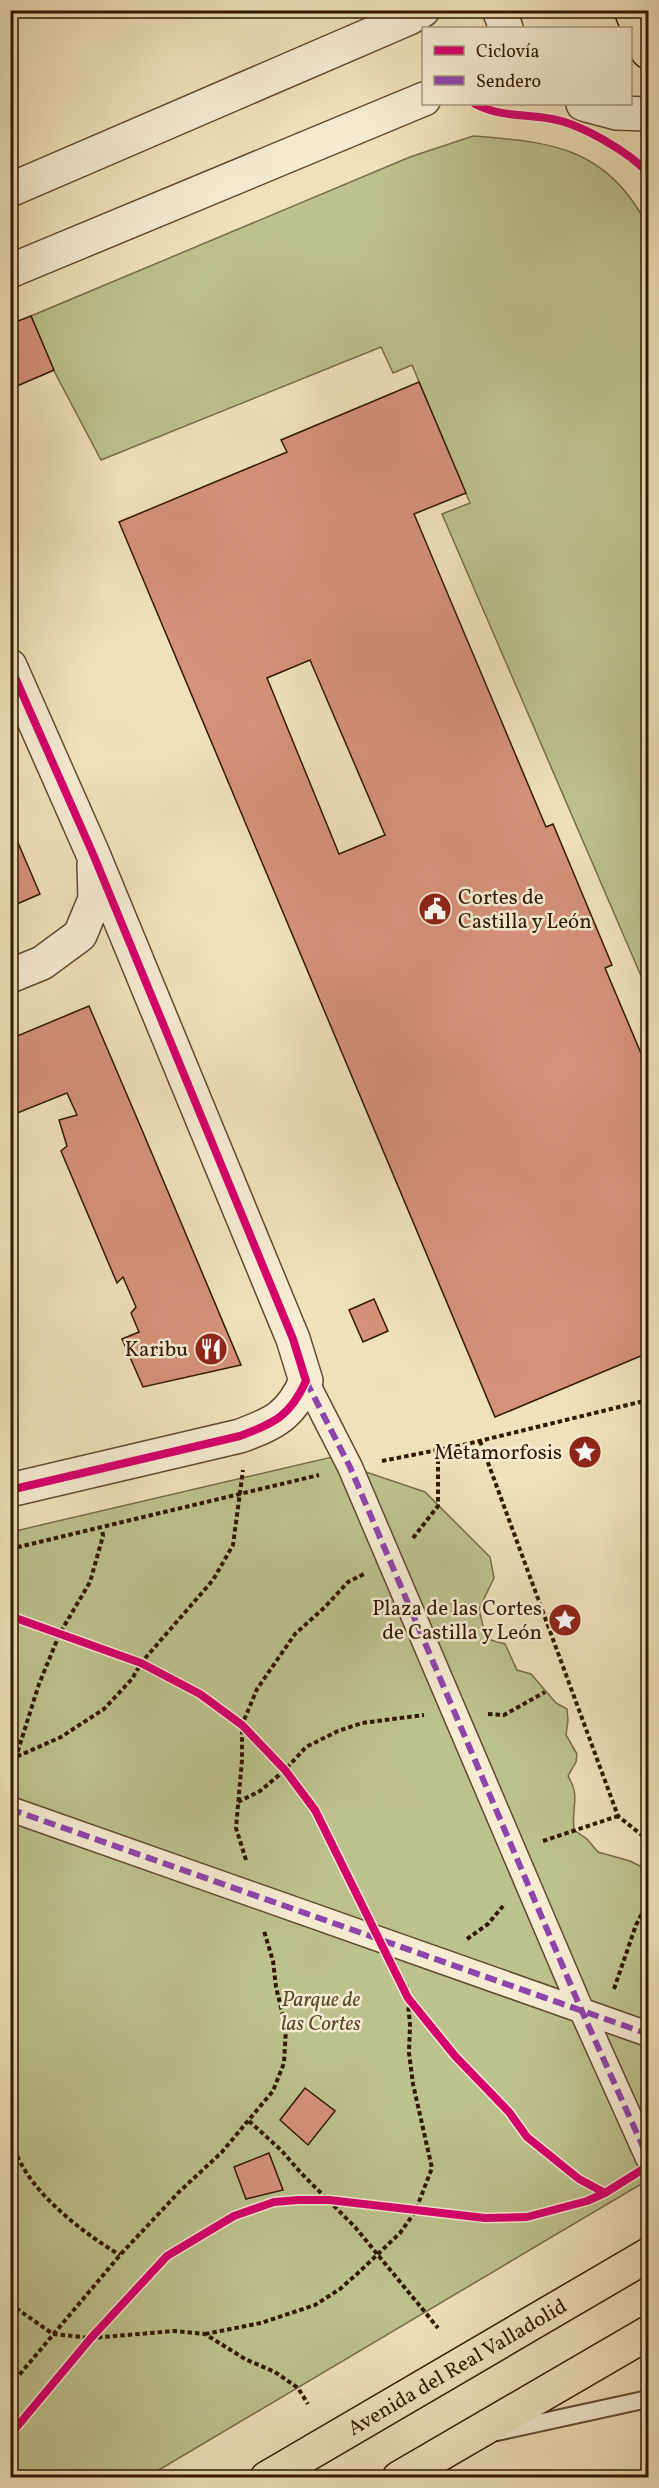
<svg xmlns="http://www.w3.org/2000/svg" width="659" height="2488" font-family="Vollkorn,serif">
<style>
.green{fill:#bcc28d;stroke:#766c46;stroke-width:1.5}
.building{fill:#d5927a;stroke:#311700;stroke-width:1.5;fill-rule:evenodd}
.lines{fill:none;stroke-linecap:round;stroke-linejoin:round}
.service-casing{stroke:#604a2e;stroke-width:20}
.pedestrian-casing{stroke:#604a2e;stroke-width:27}
.minor-casing{stroke:#604a2e;stroke-width:36}
.trunk-casing{stroke:#311700;stroke-width:36}
.path{stroke:#311700;stroke-width:4;stroke-dasharray:4.5 3;stroke-linecap:butt}
.service{stroke:#f5ecd2;stroke-width:16}
.pedestrian{stroke:#f5ecd2;stroke-width:24}
.minor{stroke:#f5ecd2;stroke-width:33}
.trunk{stroke:#efe2ba;stroke-width:33}
.quiet{stroke:#8e44ad;stroke-width:6;stroke-dasharray:12 6;stroke-linecap:butt}
.cycleway-casing{stroke:#f5ecd2;stroke-width:11}
.cycleway{stroke:#d6006c;stroke-width:8}
.labels{text-anchor:middle;stroke-width:5;stroke-linejoin:round;paint-order:stroke}
.poi-label{font-size:21px;fill:#311700;stroke:#f5ecd2;text-anchor:end}
.park-label{font-size:21px;font-style:italic;fill:#5b4a2a;stroke:#f5ecd2}
.street-label{font-size:21px;fill:#311700;stroke:#f5ecd2}
</style>
<rect width="100%" height="100%" fill="#efe2ba"/>
<filter id="stains"><feTurbulence type="fractalNoise" baseFrequency=".00333" numOctaves="4"/><feColorMatrix values="0 0 0 0 .2 0 0 0 0 .09 0 0 0 0 .02 0 0 0 .5 -.17"/></filter>
<radialGradient id="worn" r=".72"><stop offset=".6" stop-color="#630" stop-opacity="0"/><stop offset="1" stop-color="#630" stop-opacity=".3"/></radialGradient>
<path class="green" d="M473,136C555,142 606,148 648,226V992L442,514L470,503L412,365L393,373L381,347L101,460L54,371L31,316L410,157Z
M345,1454L351,1467L425,1492L490,1557L494,1578L479,1609L484,1630L491,1640L505,1644L517,1670L531,1674L556,1703L567,1709L568,1720L566,1735L577,1754L576,1762L568,1776C581,1797 571,1807 574,1830L587,1839L598,1852L630,1861L648,1870V2180L147,2477H11V1532Z"/>
<path class="building" d="M31,316L54,370L10,389V324Z
M419,382L466,493L414,514L546,827L553,824L612,965L605,968L648,1070V1353L495,1417L119,522L287,452L281,440ZM310,660L385,835L339,854L267,678Z
M10,824L40,894L10,907Z
M89,1006L142,1130L241,1365L143,1387L122,1339L139,1332L131,1313L136,1307L123,1277L117,1283L61,1151L67,1146L59,1120L77,1115L67,1093L10,1116V1039Z
M374,1299L388,1331L363,1342L349,1310Z
M305,2088L335,2111L308,2145L280,2120Z
M269,2153L283,2190L246,2199L234,2167Z"/>
<g class="lines">
<defs>
<path id="service" d="M497,2432L648,2399"/>
<path id="pedestrian" d="M306,1381L350,1467L581,2009L648,2158
M10,1809L648,2034"/>
<path id="minor" d="M499,10L506,28
M583,104L617,113L648,114
M10,190L409,18L423,10
M10,271L424,99
M10,666L93,854L293,1339L306,1381C290,1416 275,1423 240,1436L10,1490
M10,976L42,963L80,935L95,899L94,865"/>
<g id="trunk">
<path d="M631,10L648,52"/>
<path id="s1" d="M267,2478L648,2255"/>
<path d="M399,2478L648,2333"/>
</g>
</defs>
<use href="#service" class="service-casing"/>
<use href="#pedestrian" class="pedestrian-casing"/>
<use href="#minor" class="minor-casing"/>
<use href="#trunk" class="trunk-casing"/>
<path class="path" d="M480,1441L618,1816L648,1840
M382,1461L463,1445L648,1400
M413,1538L438,1506V1450
M10,1549L319,1475
M488,1714L504,1715L545,1692
M10,1755L16,1757L61,1737L104,1709L132,1679L141,1663L213,1580L233,1545L243,1470
M12,1781L16,1757L39,1684L60,1633L90,1582L103,1536L102,1529
M238,1802L260,1791L285,1770L306,1747L338,1731L362,1723L424,1715
M543,1841L618,1816
M246,1860L236,1828L242,1760V1725L257,1689L295,1634L325,1607L348,1582L364,1574
M467,1939L488,1924L503,1906
M614,1989L636,1925L648,1902
M249,2121L281,2150L301,2173L355,2227L438,2328
M10,2143C16,2152 20,2163 26,2172C46,2204 88,2236 120,2255
M10,2304L53,2334L91,2338L174,2331L205,2334L245,2359L275,2372L298,2388L308,2404
M205,2334L261,2323L315,2305L340,2289L357,2274L400,2233L415,2212L432,2168L413,2084L409,2053L410,2025L406,1982
M10,2386L120,2255L179,2192L222,2152L273,2091L284,2063L286,2028L276,1987L273,1961L264,1931"/>
<use href="#service" class="service"/>
<use href="#pedestrian" class="pedestrian"/>
<use href="#minor" class="minor"/>
<use href="#trunk" class="trunk"/>
<path class="quiet" d="M306,1381L350,1467L581,2009L648,2158
M10,1809L648,2034"/>
<defs>
<path id="cycleway" d="M475,104C500,117 524,114 552,119C581,124 629,152 648,173
M10,666L93,854L293,1339L306,1381C290,1416 275,1423 240,1436L10,1490
M10,1616L141,1663L200,1694L242,1725L285,1770L315,1810L408,1998L455,2056L509,2112L527,2137L579,2179L605,2193
M10,2435L91,2338L167,2256L234,2216L274,2202L298,2200H329L485,2218L527,2217L587,2201L605,2193L648,2166"/>
</defs>
<use href="#cycleway" class="cycleway-casing"/>
<use href="#cycleway" class="cycleway"/>
</g>
<defs>
<symbol id="civic-disc" viewBox="-11 -11 22 22"><circle r="9.5" fill="#8f2418" stroke="#f5ecd2"/><path d="M-.6-6.5H3V-4.5H.6V-3L4-1V1h2V6H-6V1h2V-1L-.6-3ZM-1.2 2.5V6h2.4V2.5Z" fill="#fff"/></symbol>
<symbol id="restaurant-disc" viewBox="-11 -11 22 22"><circle r="9.5" fill="#8f2418" stroke="#f5ecd2"/><path d="M-5-6h1v4h1v-4h1v4h1v-4h1v5L-1.5 .5V6h-2V.5L-5-1ZM5-6V6H3V1.5H1.5Q1.5-4 5-6Z" fill="#fff"/></symbol>
<symbol id="sight-disc" viewBox="-11 -11 22 22"><circle r="9.5" fill="#8f2418" stroke="#f5ecd2"/><path d="M0-6L1.8-2.2L6-1.7L2.9 1.2L3.7 5.4L0 3.3L-3.7 5.4L-2.9 1.2L-6-1.7L-1.8-2.2Z" fill="#fff"/></symbol>
</defs>
<g fill-rule="evenodd">
<use href="#civic-disc" x="416" y="890" width="38" height="38"/>
<use href="#restaurant-disc" x="192" y="1330" width="38" height="38"/>
<use href="#sight-disc" x="566" y="1433" width="38" height="38"/>
<use href="#sight-disc" x="546" y="1601" width="38" height="38"/>
</g>
<g class="labels">
<g class="poi-label">
<text x="458" y="904" text-anchor="start">Cortes de<tspan x="458" dy="24">Castilla y León</tspan></text>
<text x="188" y="1356">Karibu</text>
<text x="562" y="1459">Metamorfosis</text>
<text x="542" y="1615">Plaza de las Cortes<tspan x="542" dy="24">de Castilla y León</tspan></text>
</g>
<g class="park-label">
<text x="321" y="2006">Parque de<tspan x="321" dy="24">las Cortes</tspan></text>
</g>
<g class="street-label">
<text dy="7" stroke="none"><textPath href="#s1" startOffset="220">Avenida del Real Valladolid</textPath></text>
</g>
</g>
<rect width="659" height="2488" fill="none" stroke="#efe2ba" stroke-width="36"/>
<rect x="12" y="12" width="635" height="2464" fill="none" stroke="#311700" stroke-width="3"/>
<rect x="18" y="18" width="623" height="2452" fill="none" stroke="#311700" stroke-width="1.5"/>
<rect x="422" y="27" width="210" height="78" fill="#f5ecd2" stroke="#a7977e" stroke-width="1.5"/>
<rect x="434" y="46" width="30" height="9" fill="#d6006c" stroke="#a7977e" stroke-width="1.5"/>
<text x="476" y="57" font-size="18" fill="#311700">Ciclovía</text>
<rect x="434" y="76" width="30" height="9" fill="#8e44ad" stroke="#a7977e" stroke-width="1.5"/>
<text x="476" y="87" font-size="18" fill="#311700">Sendero</text>
<rect width="100%" height="100%" filter="url(#stains)"/>
<rect width="100%" height="100%" fill="url(#worn)"/>
</svg>
